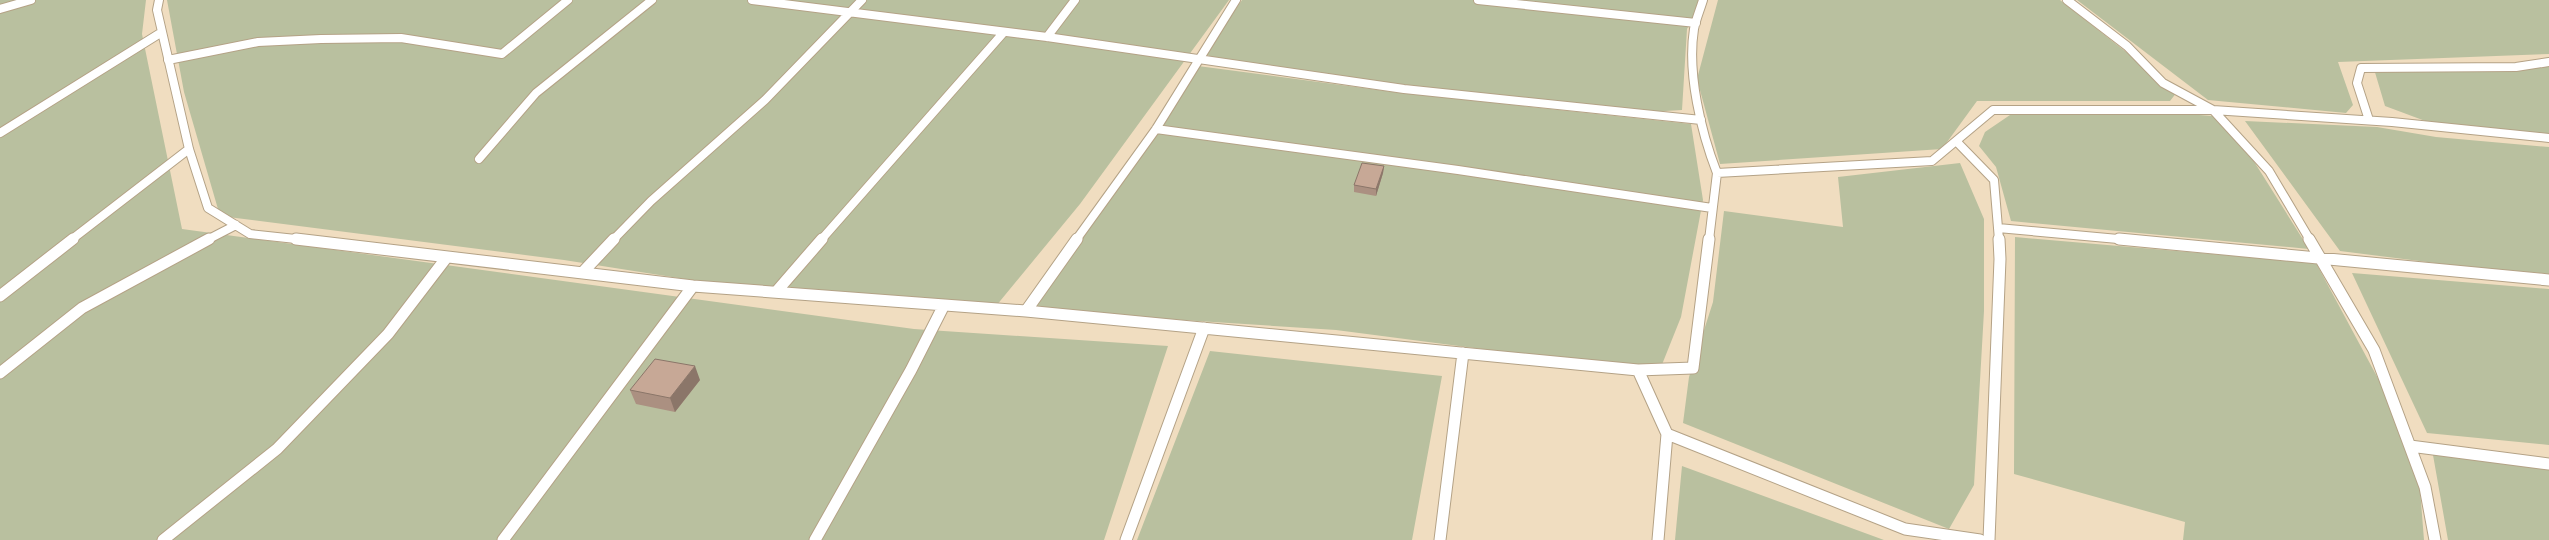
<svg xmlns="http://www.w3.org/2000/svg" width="2549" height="540" font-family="Rubik,sans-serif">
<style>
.green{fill:#b9c09f}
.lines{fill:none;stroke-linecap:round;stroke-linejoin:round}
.service-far1-casing{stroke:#b4a286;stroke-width:10}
.service-casing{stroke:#b4a286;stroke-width:13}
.service-far1{stroke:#fff;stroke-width:8}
.service{stroke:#fff;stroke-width:11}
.wall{fill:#ab9081}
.shaded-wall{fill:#8b7669}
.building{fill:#c7a896;stroke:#8b7669}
</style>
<rect width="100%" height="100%" fill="#f0ddc0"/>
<path class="green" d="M0,0H146L142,34L182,229L914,329L1168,346L1104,540H0Z
M167,0H1229L1080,204L996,306L761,291L564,260L220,216L184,92Z
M1242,0H1702L1687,29L1682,110L1649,112L1344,78L1210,57L1206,53Z
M1718,0H2060L2177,92L2170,101H1977L1942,149L1720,164L1697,79Z
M2077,0H2549V54L2338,62L2353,105L2346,113L2208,100Z
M2549,64V135L2436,125L2385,106L2374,69Z
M1198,66L1401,93L1691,124L1703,200L1681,317L1659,372L1336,330L1026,310Z
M2159,112L2226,117L2309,249L2011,221L1996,167L1979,146L1985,132L2010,115Z
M2245,121L2377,127L2436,137L2549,147V274L2451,265L2340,251Z
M1960,163L1984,219V311L1974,485L1949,529L1683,423L1689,377L1713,302L1724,211L1843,227L1838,177Z
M2015,237L2316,263L2417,451L2424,540H2183L2185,522L2014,474Z
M2352,273L2549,289V445L2427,433Z
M1210,351L1442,376L1412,540H1137Z
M2498,454L2549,459V540H2448L2433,455Z
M1682,466L1884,540H1675Z"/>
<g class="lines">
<defs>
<path id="service-far1" d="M159,0L157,10L189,149L208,208L250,234L305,240
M752,0L1047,37L1404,89L1701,120
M1478,0L1696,23
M1703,0C1700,10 1696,19 1694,29C1687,73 1701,132 1717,173
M2067,0L2127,46L2163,83L2213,110L2269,171L2310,240
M0,9L31,0
M1047,37L1075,0
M168,60L258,42L321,39L401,38L502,54L568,0
M2369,120L2357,83L2361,68L2516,67L2549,62
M1156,129L1458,170L1712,208
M0,133L162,32
M1956,141L1994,180L1999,240
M479,159L536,93L652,0
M1998,228L2129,240
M71,240L189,149
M207,240L236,225
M613,240L651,201L765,100L862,0
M821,240L1004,32
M1076,240L1156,129L1236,0
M1709,240L1717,173L1932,161L1993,110H2213L2392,122L2549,138"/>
<path id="service" d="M296,239L693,286L1026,311L1638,370L1667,434L1905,529L1980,540
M2119,239L2549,280
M2309,239L2374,350L2425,487L2435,540
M582,273L614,239
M776,292L822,239
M0,296L73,239
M1026,311L1077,239
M1638,370L1693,368L1709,239
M0,373L82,308L209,239
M2410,446L2549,464
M163,540L277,449L388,334L447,257
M503,540L693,286
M815,540L911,370L944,305
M1126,540L1204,328
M1440,540L1463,353
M1658,540L1667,434
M1989,540L2000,259L1999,239"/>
</defs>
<use href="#service-far1" class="service-far1-casing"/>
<use href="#service" class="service-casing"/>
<use href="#service-far1" class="service-far1"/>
<use href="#service" class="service"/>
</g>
<path class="wall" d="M1384,166L1383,173L1376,196L1354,192V185Z
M700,380L675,412L636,404L630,390Z"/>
<path class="shaded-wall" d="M1384,166L1383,173L1376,196V189Z
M695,366L700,380L675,412L670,398Z"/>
<path class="building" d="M1362,163L1384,166L1376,189L1354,185Z
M655,359L695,366L670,398L630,390Z"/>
</svg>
